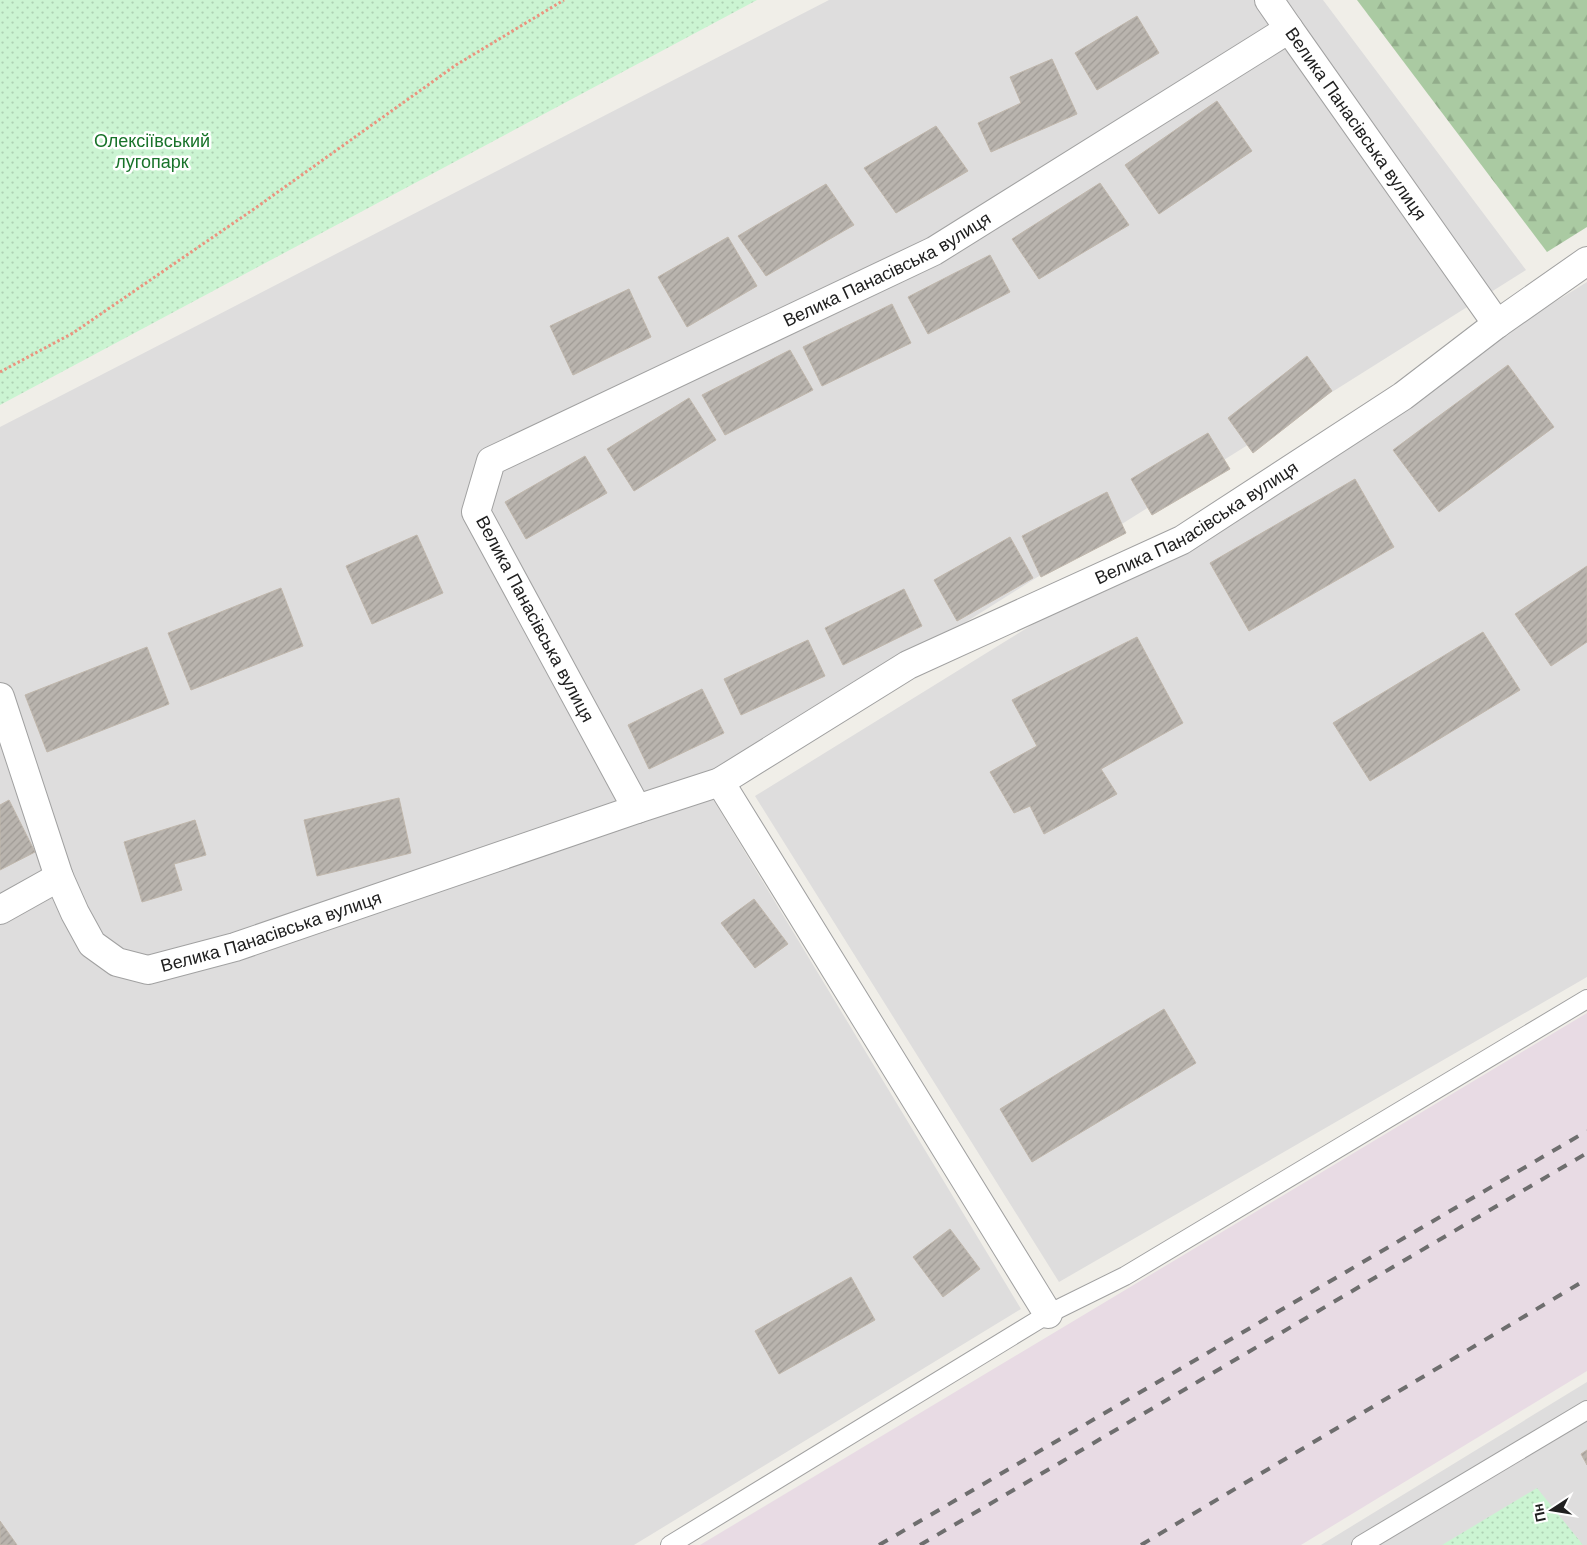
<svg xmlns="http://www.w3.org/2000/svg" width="1587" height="1545" font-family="Arial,sans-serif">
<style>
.residential{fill:#dedddd}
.industrial{fill:#e8dbe4}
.forest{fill:url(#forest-firs)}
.park{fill:url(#park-dots)}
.building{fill:url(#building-hatch);stroke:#c0b7ac}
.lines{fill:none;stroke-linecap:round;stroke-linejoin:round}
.lane-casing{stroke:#a1a1a1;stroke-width:20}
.street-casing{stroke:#a1a1a1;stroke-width:30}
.path{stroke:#ea947f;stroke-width:3;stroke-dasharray:2.5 2.5;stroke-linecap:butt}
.lane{stroke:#fff;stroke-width:18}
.street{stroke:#fff;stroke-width:28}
.rail{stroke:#6e6e6e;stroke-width:4;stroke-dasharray:10 10;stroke-linecap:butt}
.labels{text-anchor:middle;stroke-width:5;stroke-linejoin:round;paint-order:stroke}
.street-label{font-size:18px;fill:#202020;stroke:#fff}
.park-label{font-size:18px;fill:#19732a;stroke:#fff}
</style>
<defs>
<pattern id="forest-firs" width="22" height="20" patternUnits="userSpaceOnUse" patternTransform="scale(1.25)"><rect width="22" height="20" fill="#aacaa2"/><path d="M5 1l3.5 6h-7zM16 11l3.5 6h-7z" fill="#92ad8b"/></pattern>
<pattern id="park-dots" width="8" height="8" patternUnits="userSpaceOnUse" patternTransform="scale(1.25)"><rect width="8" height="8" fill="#cbf4d2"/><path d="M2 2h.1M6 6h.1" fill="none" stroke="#aed1b4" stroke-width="1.8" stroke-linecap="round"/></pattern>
<pattern id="building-hatch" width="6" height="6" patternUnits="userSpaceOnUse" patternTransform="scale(1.25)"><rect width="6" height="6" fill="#b9b4ae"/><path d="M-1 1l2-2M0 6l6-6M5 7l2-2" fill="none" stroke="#9f9a95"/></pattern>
</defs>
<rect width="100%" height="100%" fill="#f0eee8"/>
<path class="residential" d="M829,0H1323L1526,270L705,786L1021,1309L634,1545H0V427Z
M1587,282V977L1059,1282L755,796Z
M1587,1382V1545H1321Z"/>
<path class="industrial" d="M1587,1013V1371L1301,1545H700Z"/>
<path class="forest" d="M1357,0H1587V227L1547,252Z"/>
<path class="park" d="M0,0H757L0,405Z
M1537,1488L1583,1545H1442Z"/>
<path class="building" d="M1137,16L1159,53L1097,90L1075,53Z
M1052,59L1077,114L991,152L978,123L1021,103L1010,77Z
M1217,101L1252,151L1159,214L1125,165Z
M936,126L968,171L896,213L864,168Z
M1100,183L1129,225L1039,279L1012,239Z
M826,184L854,225L766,276L738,236Z
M728,237L757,286L687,327L658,277Z
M990,255L1010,292L928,334L908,297Z
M629,289L651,337L573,375L550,326Z
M892,304L911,343L822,386L803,347Z
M790,350L813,390L725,435L702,395Z
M1307,356L1332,391L1253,453L1228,418Z
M1508,365L1554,427L1439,512L1393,450Z
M689,398L716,440L634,491L607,449Z
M1208,433L1230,469L1152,515L1131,479Z
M585,456L607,493L526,539L505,502Z
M1355,479L1394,547L1249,631L1210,563Z
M1107,492L1126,533L1041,577L1022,536Z
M417,535L443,593L372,624L346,566Z
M1010,537L1033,578L957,621L934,580Z
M1587,566V642L1551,666L1515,614Z
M281,588L303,646L191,690L168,633Z
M904,589L922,626L843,665L825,628Z
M1483,632L1520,690L1370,781L1333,723Z
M1137,637L1183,723L1101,769L1117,794L1044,834L1030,806L1014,813L990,772L1037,746L1012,700Z
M808,640L825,676L741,715L724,679Z
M147,647L169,704L47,752L25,695Z
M702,689L724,733L649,769L628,725Z
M399,798L411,853L317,876L304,820Z
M9,800L35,852L0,870V805Z
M195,820L206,855L174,864L182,890L142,902L124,842Z
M754,899L788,944L755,968L721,923Z
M1164,1009L1196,1063L1032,1162L1000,1109Z
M950,1229L980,1269L943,1297L913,1257Z
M851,1277L875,1320L779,1374L755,1331Z
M1587,1450V1465L1581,1454Z
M0,1521L17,1545H0Z"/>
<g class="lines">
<defs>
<path id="lane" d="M670,1545L1048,1314L1125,1276L1587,999
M1361,1545L1587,1410"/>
<g id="street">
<path d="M1269,0L1289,29"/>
<path d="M0,697L59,877"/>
<path d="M720,782L1048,1314"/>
<path id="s1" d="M637,809L476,512L491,461L934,251L1289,29L1497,324"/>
<path id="s2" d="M0,910L59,877L75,913L92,944L117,962L148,970L235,947L637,809L720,782L908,665L1182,540L1403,396L1497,324L1587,261"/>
</g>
</defs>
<use href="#lane" class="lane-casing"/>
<use href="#street" class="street-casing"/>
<path class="path" d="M0,372L73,333L254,209L456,65L564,0"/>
<use href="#lane" class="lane"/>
<use href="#street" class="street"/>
<path class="rail" d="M879,1545L1587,1131
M920,1545L1587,1153
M1141,1545L1587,1279"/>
</g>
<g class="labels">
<g class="street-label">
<text dy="6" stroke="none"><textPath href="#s1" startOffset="1416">Велика Панасівська вулиця</textPath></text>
<text dy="6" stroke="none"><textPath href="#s1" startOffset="831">Велика Панасівська вулиця</textPath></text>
<text dy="6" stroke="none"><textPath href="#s2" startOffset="1351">Велика Панасівська вулиця</textPath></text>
<text transform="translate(535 619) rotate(62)" y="6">Велика Панасівська вулиця</text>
<text dy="6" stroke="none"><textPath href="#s2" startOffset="334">Велика Панасівська вулиця</textPath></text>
</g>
<g class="park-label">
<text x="152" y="147">Олексіївський<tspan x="152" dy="21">лугопарк</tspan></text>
</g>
</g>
<g transform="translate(1552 1510) rotate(258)" stroke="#ffffff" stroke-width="4" paint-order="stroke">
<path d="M0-4L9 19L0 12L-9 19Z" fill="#202020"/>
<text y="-8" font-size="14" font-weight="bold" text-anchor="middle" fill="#202020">Пн</text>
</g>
</svg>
